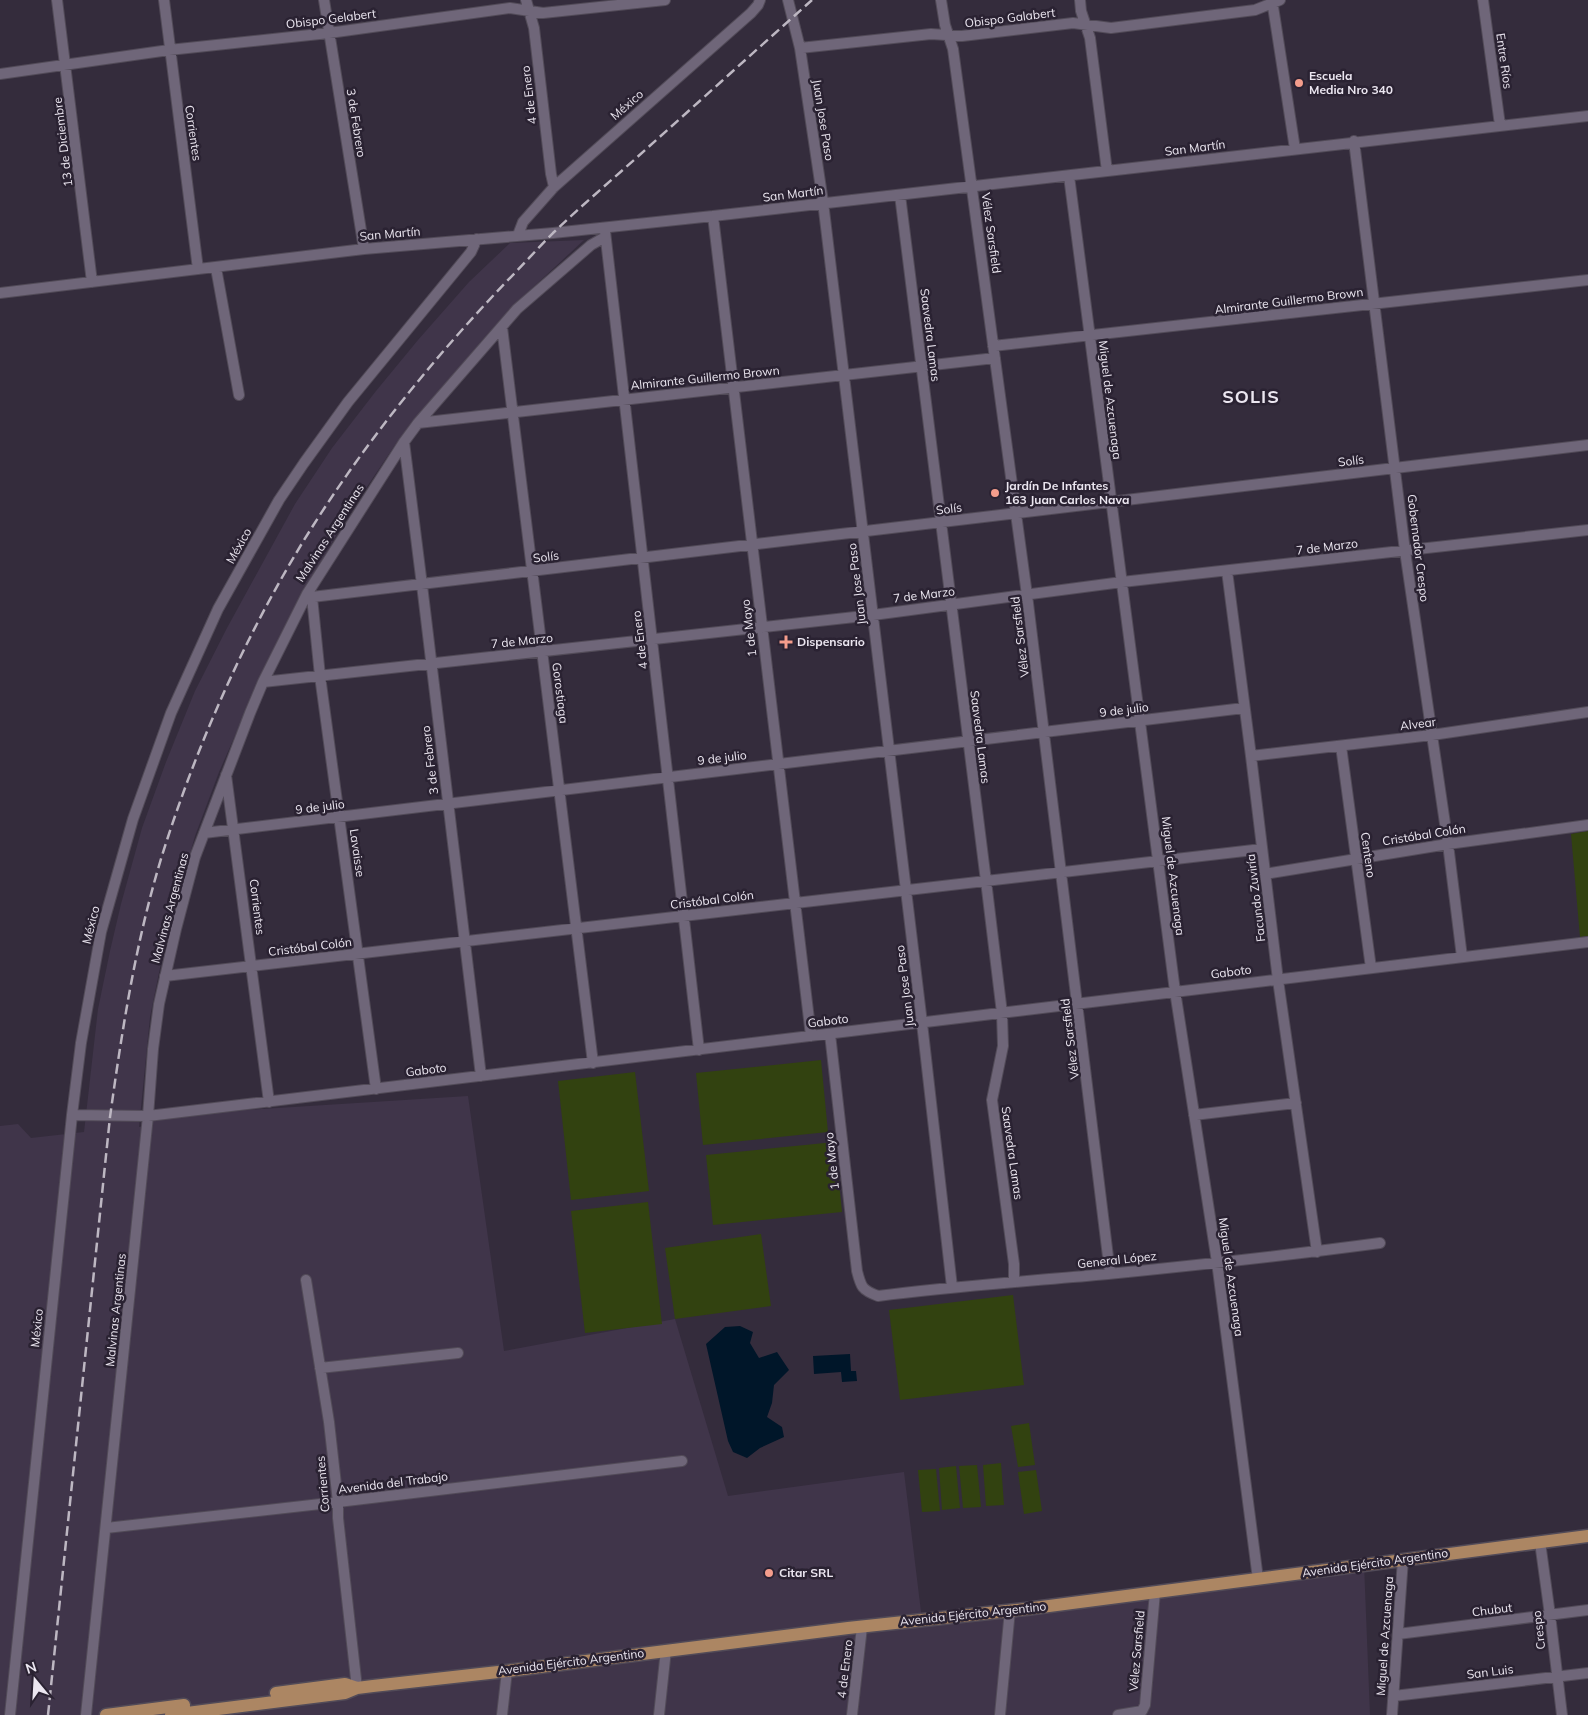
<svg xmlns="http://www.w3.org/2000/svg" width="1588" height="1715" font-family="Mulish,sans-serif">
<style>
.built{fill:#40354a}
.green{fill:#324210}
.water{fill:#001629}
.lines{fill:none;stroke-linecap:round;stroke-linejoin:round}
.minor-casing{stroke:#524b58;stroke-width:12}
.major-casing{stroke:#524b58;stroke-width:15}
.minor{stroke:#6f6679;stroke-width:10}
.major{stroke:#ac8663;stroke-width:12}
.rail{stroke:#bdb7c2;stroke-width:2.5;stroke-dasharray:10 5;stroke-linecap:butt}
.poi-dot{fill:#f49d8c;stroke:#2a2232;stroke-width:2}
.labels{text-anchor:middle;stroke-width:5;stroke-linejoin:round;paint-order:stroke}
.street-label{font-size:12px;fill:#ebe6f0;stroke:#2a2232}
.poi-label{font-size:12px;font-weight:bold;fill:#ebe6f0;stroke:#2a2232;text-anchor:start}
.district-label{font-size:18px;font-weight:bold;letter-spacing:1px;fill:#ebe6f0;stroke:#2a2232}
</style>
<rect width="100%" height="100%" fill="#342c3c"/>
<path class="built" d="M584,240L513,306L484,338L395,445L352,509L314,573L269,658L219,772L195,836L173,914L162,958L150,1017L139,1127L147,1126L148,1116L468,1096L504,1351L675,1319L728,1496L904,1472L922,1620L1364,1564L1370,1715H0V1126L18,1124L31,1138L84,1132L98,1009L110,951L121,904L142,828L166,762L195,691L227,628L295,504L332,448L376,391L418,340L469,282L510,243Z"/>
<path class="green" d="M1588,831V936L1580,937L1571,834Z
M821,1060L828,1132L703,1145L696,1073Z
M635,1072L649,1191L571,1200L558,1081Z
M835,1142L842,1212L713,1225L706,1155Z
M648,1202L662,1324L585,1333L571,1211Z
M761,1234L771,1306L675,1319L665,1248Z
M1013,1295L1024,1385L900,1400L889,1310Z
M1029,1423L1035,1465L1018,1467L1011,1426Z
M1001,1463L1004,1505L986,1506L983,1465Z
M977,1465L981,1507L963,1508L959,1466Z
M956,1466L960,1508L942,1510L939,1468Z
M936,1469L940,1511L922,1512L918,1470Z
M1036,1470L1042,1511L1024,1514L1018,1472Z"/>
<path class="water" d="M740,1326L753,1332L750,1343L759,1358L777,1352L789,1370L774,1385L772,1403L767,1417L782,1427L784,1437L760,1448L747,1458L733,1452L728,1441L706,1344L725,1327Z
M850,1354L851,1371H856L857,1381L842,1382L841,1372L814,1374L813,1356Z"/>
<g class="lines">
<defs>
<path id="minor" d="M57,0L92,282
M164,0L198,269
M324,0L364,249
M526,0L534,28L551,174L554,187
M788,0L800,48L823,202L922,1023L952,1287
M941,0L945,25L953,49L1027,595L1110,1273
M1080,0L1081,11L1090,38L1107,171
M1272,0L1295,149
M1483,0L1500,125
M800,48L931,34L962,36L1073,23L1111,28L1255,10L1280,0
M0,74L169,50L329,33L510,8L543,13L665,0
M1354,141L1405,551L1448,844L1462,957
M1069,176L1175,991L1217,1262L1258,1579
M900,195L986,881L1002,1013L1003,1046L992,1100L1014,1264V1282
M713,216L811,1036
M605,231L699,1050
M518,235L523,222L554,187L751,13L758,5L760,0
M216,268L239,395
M0,293L364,249L553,233L713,216L1588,116
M502,327L593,1063
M993,346L1588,280
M418,423L995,358
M404,442L422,585L481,1076
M1227,571L1251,756L1278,980L1317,1252
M307,595L312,597L320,676L376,1089
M312,597L1588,445
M263,682L873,615L1122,582L1588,530
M1341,746L1371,968
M1251,756L1432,735L1588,712
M226,775L269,1102
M204,833L1244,708
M1265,874L1448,844L1588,825
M165,976L1262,849
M830,1034L857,1271C861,1287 862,1290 878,1296C955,1286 1031,1281 1108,1274C1199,1265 1290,1255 1380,1243
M72,1115L148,1116L1588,942
M1194,1115L1296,1103
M306,1280L329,1422L338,1502V1518L357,1688
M320,1368L458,1353
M106,1528L338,1502L682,1461
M1540,1542L1550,1615L1562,1715
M1398,1634L1588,1610
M1394,1696L1588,1673
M10,1715L72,1115L81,1043L101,932L133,819L171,713L218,609L279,500L304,463L348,402L471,252L477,239
M86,1715L148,1116L153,1049L159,1004L176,929L195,857L250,713L263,682L307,594L404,442L418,423L517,309L591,245L605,237
M502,1715L507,1671
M659,1715L666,1650
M852,1715L862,1627
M1000,1715L1010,1610
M1118,1715L1142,1711L1145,1705L1155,1592
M1392,1715L1403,1559"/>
<path id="major" d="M276,1693L345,1684L357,1688
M106,1715L184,1705
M171,1715L345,1693L357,1688L373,1686L507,1671L848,1628L1026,1609L1588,1536"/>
</defs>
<use href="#minor" class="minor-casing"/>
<use href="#major" class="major-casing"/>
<use href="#minor" class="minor"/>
<use href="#major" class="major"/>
<path class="rail" d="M48,1715L110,1117C123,1023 138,927 168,837C201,736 246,636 301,545C359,450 429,363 506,282C522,266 537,249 553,233C579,208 607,184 634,160C693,107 753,53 812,0"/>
</g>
<g class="poi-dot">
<circle cx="1299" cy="83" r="5"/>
<circle cx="995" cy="493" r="5"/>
<path d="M783.5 634.5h5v5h5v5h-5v5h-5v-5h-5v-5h5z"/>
<circle cx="769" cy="1573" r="5"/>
</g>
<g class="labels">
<g class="street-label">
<text transform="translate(1010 18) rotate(-7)" y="4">Obispo Galabert</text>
<text transform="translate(331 19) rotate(-7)" y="4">Obispo Gelabert</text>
<text transform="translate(1504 61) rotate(82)" y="4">Entre Ríos</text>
<text transform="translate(529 95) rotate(-97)" y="4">4 de Enero</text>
<text transform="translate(627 105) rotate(-41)" y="4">México</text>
<text transform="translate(823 120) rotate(81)" y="4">Juan Jose Paso</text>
<text transform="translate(356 123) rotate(81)" y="4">3 de Febrero</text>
<text transform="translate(193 133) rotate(82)" y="4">Corrientes</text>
<text transform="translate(63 142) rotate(-97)" y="4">13 de Diciembre</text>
<text transform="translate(1195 148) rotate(-7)" y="4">San Martín</text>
<text transform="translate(793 194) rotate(-7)" y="4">San Martín</text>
<text transform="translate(991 233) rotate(82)" y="4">Vélez Sarsfield</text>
<text transform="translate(390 234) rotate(-5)" y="4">San Martín</text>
<text transform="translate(1289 301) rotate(-7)" y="4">Almirante Guillermo Brown</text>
<text transform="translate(930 335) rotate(83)" y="4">Saavedra Lamas</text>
<text transform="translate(705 378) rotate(-6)" y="4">Almirante Guillermo Brown</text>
<text transform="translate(1110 400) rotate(83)" y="4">Miguel de Azcuenaga</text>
<text transform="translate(1351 461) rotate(-7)" y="4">Solís</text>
<text transform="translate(949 509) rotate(-7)" y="4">Solís</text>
<text transform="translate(330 533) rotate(-57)" y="4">Malvinas Argentinas</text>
<text transform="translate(239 546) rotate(-61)" y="4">México</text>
<text transform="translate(1327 547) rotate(-7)" y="4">7 de Marzo</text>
<text transform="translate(1418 548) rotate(83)" y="4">Gobernador Crespo</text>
<text transform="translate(546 557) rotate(-7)" y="4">Solís</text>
<text transform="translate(857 584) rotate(-97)" y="4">Juan Jose Paso</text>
<text transform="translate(924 595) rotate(-7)" y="4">7 de Marzo</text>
<text transform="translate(749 628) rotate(-97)" y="4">1 de Mayo</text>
<text transform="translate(1020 637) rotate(-97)" y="4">Vélez Sarsfield</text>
<text transform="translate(640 640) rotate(-97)" y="4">4 de Enero</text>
<text transform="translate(522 641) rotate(-6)" y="4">7 de Marzo</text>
<text transform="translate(560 693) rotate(83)" y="4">Gorostiaga</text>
<text transform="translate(1124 710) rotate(-7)" y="4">9 de julio</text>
<text transform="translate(1418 724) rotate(-7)" y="4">Alvear</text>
<text transform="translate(980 737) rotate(83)" y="4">Saavedra Lamas</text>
<text transform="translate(722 758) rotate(-7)" y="4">9 de julio</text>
<text transform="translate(430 760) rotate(-97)" y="4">3 de Febrero</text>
<text transform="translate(320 807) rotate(-7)" y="4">9 de julio</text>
<text transform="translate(1424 835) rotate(-9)" y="4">Cristóbal Colón</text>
<text transform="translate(357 853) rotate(82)" y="4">Lavaisse</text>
<text transform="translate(1368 855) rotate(82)" y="4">Centeno</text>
<text transform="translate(1173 876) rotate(83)" y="4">Miguel de Azcuenaga</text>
<text transform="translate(1256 898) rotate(-97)" y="4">Facundo Zuviría</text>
<text transform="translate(712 900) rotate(-7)" y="4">Cristóbal Colón</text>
<text transform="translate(257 907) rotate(83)" y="4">Corrientes</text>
<text transform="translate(170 908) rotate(-75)" y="4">Malvinas Argentinas</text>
<text transform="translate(91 925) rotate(-76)" y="4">México</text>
<text transform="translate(310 947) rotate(-7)" y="4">Cristóbal Colón</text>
<text transform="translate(1231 972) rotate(-7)" y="4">Gaboto</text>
<text transform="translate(905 986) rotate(-97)" y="4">Juan Jose Paso</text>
<text transform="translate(828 1021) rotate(-7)" y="4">Gaboto</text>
<text transform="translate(1070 1039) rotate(-97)" y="4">Vélez Sarsfield</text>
<text transform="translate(426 1070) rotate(-7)" y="4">Gaboto</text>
<text transform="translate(1012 1153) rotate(82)" y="4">Saavedra Lamas</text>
<text transform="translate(832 1161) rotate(-96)" y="4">1 de Mayo</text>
<text transform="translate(1117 1260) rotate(-6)" y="4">General López</text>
<text transform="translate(1231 1277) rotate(82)" y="4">Miguel de Azcuenaga</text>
<text transform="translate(116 1310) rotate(-84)" y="4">Malvinas Argentinas</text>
<text transform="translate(37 1328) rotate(-84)" y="4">México</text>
<text transform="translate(393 1483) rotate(-7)" y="4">Avenida del Trabajo</text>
<text transform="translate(323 1484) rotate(-95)" y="4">Corrientes</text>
<text transform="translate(1375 1563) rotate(-8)" y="4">Avenida Ejército Argentino</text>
<text transform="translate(1492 1610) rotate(-7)" y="4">Chubut</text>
<text transform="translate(973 1614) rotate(-6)" y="4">Avenida Ejército Argentino</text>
<text transform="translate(1539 1630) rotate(-97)" y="4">Crespo</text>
<text transform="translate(1385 1636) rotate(-86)" y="4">Miguel de Azcuenaga</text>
<text transform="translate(1137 1651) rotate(-85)" y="4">Vélez Sarsfield</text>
<text transform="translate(571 1662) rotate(-7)" y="4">Avenida Ejército Argentino</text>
<text transform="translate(845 1669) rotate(-83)" y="4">4 de Enero</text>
<text transform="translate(1490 1672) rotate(-7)" y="4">San Luis</text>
</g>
<g class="poi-label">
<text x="1309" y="80">Escuela<tspan x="1309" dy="14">Media Nro 340</tspan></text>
<text x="1005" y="490">Jardín De Infantes<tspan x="1005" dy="14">163 Juan Carlos Nava</tspan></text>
<text x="797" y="646">Dispensario</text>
<text x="779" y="1577">Citar SRL</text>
</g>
<g class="district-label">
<text x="1251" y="403">SOLIS</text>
</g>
</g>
<g transform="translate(35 1680) rotate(342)" stroke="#2a2232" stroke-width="4" paint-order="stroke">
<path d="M0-4L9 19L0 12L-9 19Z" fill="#ebe6f0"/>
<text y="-8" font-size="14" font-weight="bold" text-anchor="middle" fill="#ebe6f0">N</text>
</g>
</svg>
